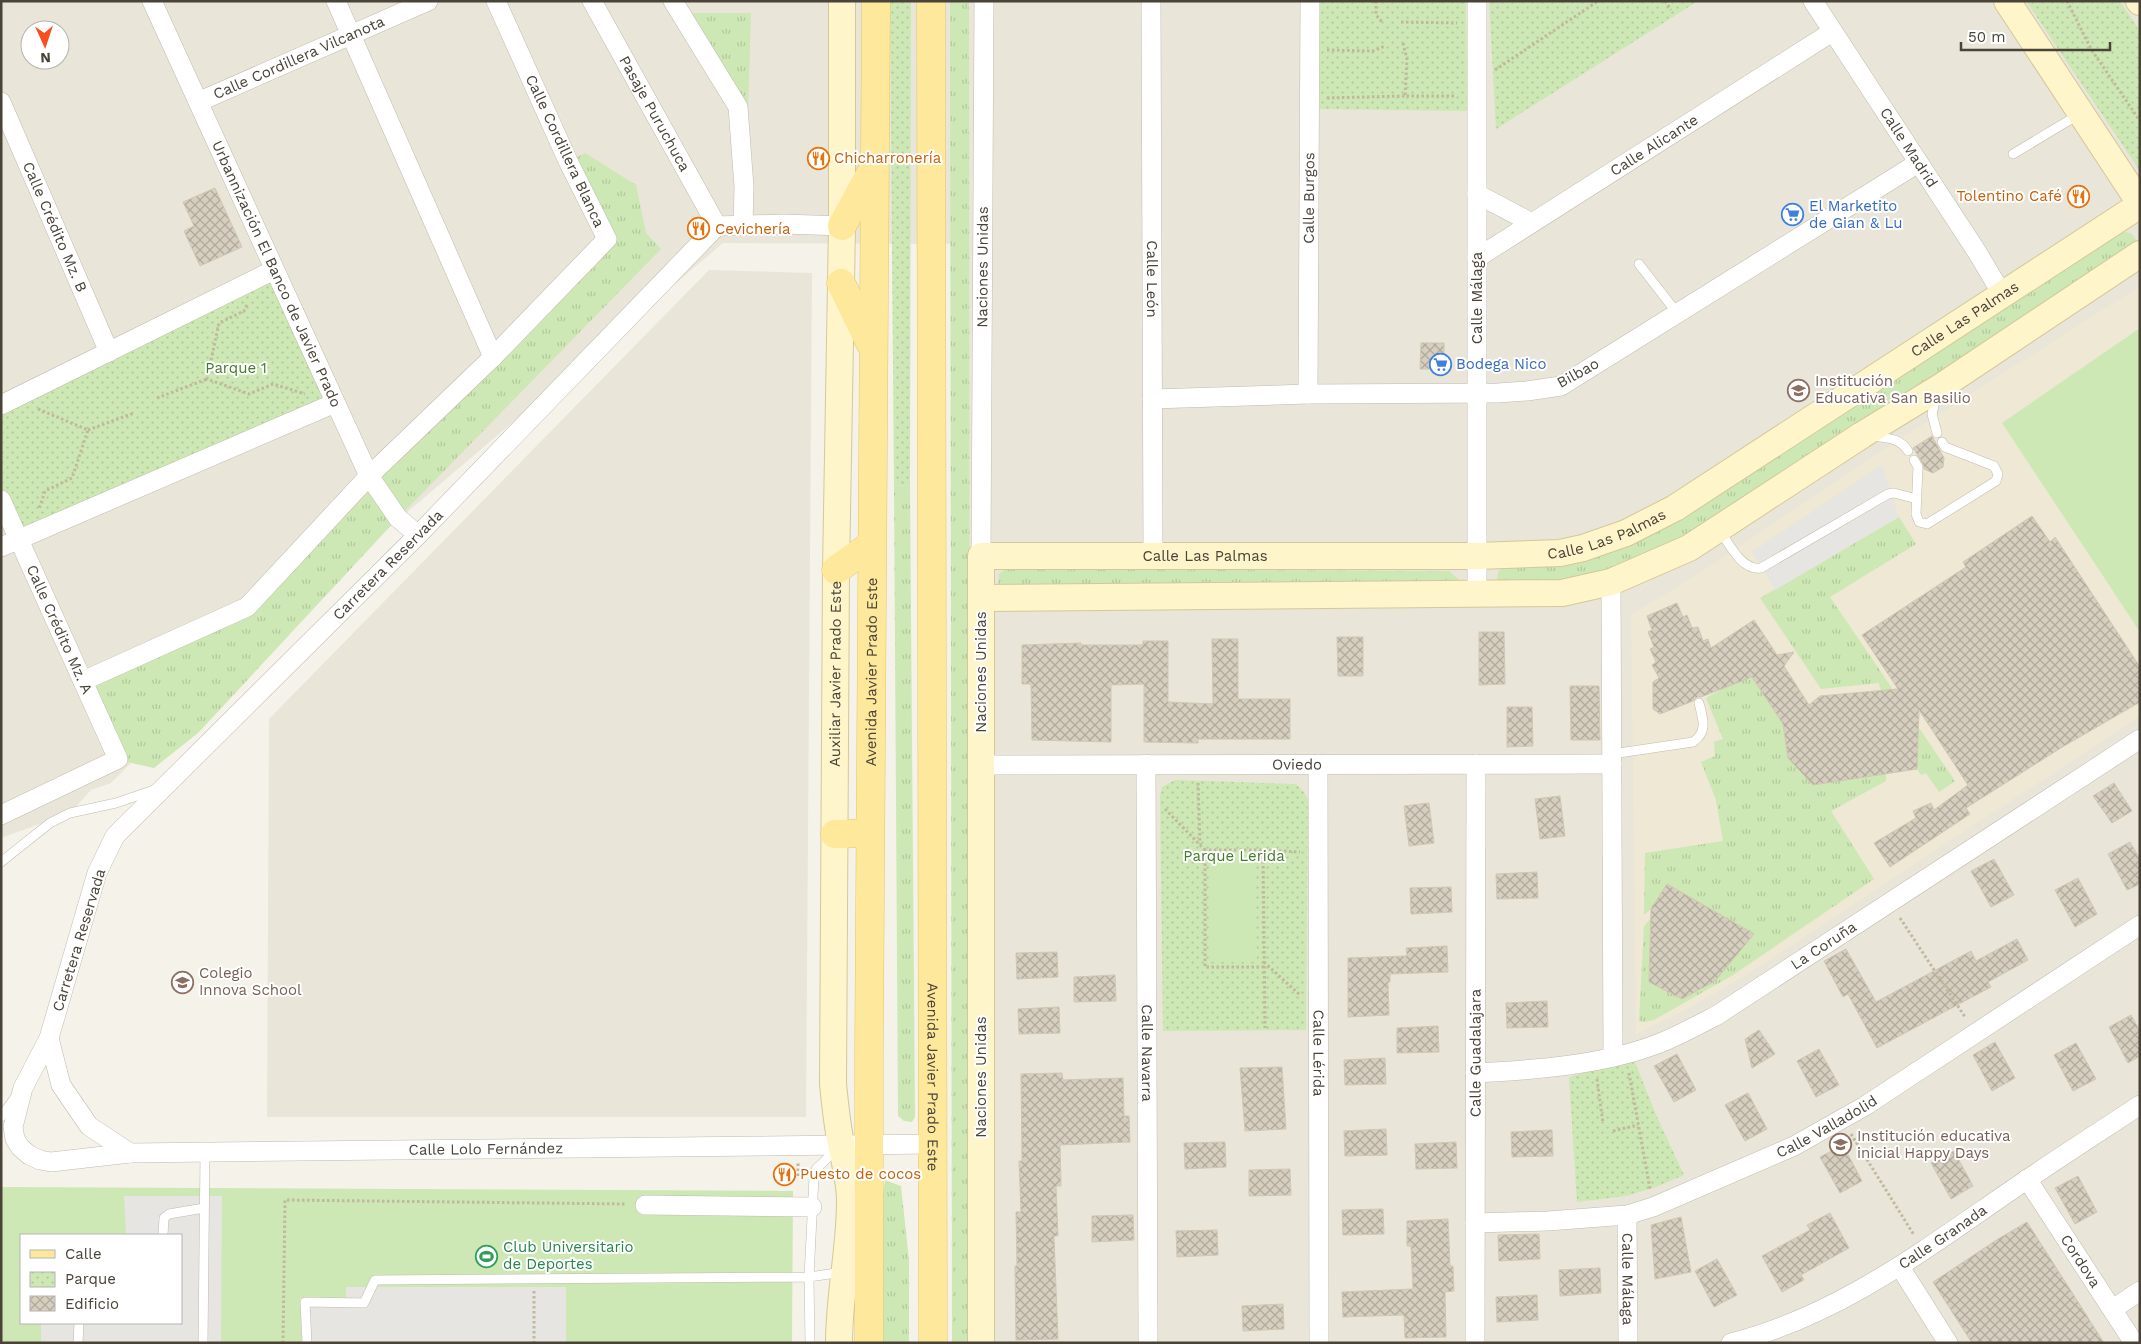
<svg xmlns="http://www.w3.org/2000/svg" width="2141" height="1344" font-family="'Work Sans',sans-serif">
<style>
.residential{fill:#e9e5d8;fill-rule:evenodd}
.education{fill:#eee8d4}
.grass{fill:url(#grass-tufts)}
.park{fill:url(#park-dots)}
.garden{fill:#cde8b4;fill-rule:evenodd}
.parking{fill:#e6e5e1}
.building{fill:url(#building-cross-hatch);stroke:#d1c7b3}
.lines{fill:none;stroke-linecap:round;stroke-linejoin:round}
.lane-casing{stroke:#c0bbac;stroke-width:10}
.street-casing{stroke:#c0bbac;stroke-width:20}
.secondary-casing{stroke:#d4c89a;stroke-width:28}
.primary-casing{stroke:#e3c76a;stroke-width:29}
.path{stroke:#c2b89e;stroke-width:3;stroke-dasharray:2.5 2.5;stroke-linecap:butt}
.lane{stroke:#fff;stroke-width:9}
.street{stroke:#fff;stroke-width:19}
.secondary{stroke:#fef5cb;stroke-width:26}
.primary{stroke:#fde89b;stroke-width:28}
.labels{text-anchor:middle;stroke-width:4;stroke-linejoin:round;paint-order:stroke}
.street-label{font-size:15px;fill:#494338;stroke:#fff}
.food-label{font-size:15px;fill:#c56008;stroke:#fff;text-anchor:start}
.shop-label{font-size:15px;fill:#366cbe;stroke:#fff;text-anchor:start}
.park-label{font-size:15px;fill:#437b2b;stroke:#fff}
.education-label{font-size:15px;fill:#785e54;stroke:#fff;text-anchor:start}
.leisure-label{font-size:15px;fill:#27864d;stroke:#fff;text-anchor:start}
</style>
<defs>
<pattern id="grass-tufts" width="24" height="20" patternUnits="userSpaceOnUse" patternTransform="scale(1.25)"><rect width="24" height="20" fill="#cde8b4"/><path d="M3 7l-1-3M5 7V3M7 7l1-3M15 17l-1-3M17 17v-4M19 17l1-3" fill="none" stroke="#b2c89c"/></pattern>
<pattern id="park-dots" width="8" height="8" patternUnits="userSpaceOnUse" patternTransform="scale(1.25)"><rect width="8" height="8" fill="#cde8b4"/><path d="M2 2h.1M6 6h.1" fill="none" stroke="#b2c89c" stroke-width="1.8" stroke-linecap="round"/></pattern>
<pattern id="building-cross-hatch" width="8" height="8" patternUnits="userSpaceOnUse" patternTransform="scale(1.25)"><rect width="8" height="8" fill="#d6cfbf"/><path d="M0 0l8 8M0 8l8-8" fill="none" stroke="#b0aa9c"/></pattern>
</defs>
<rect width="100%" height="100%" fill="#f5f2ea"/>
<path class="residential" d="M1,1H2140V1343H962L963,244L723,243L385,531L154,768L131,763L111,783L91,790L70,813L1,838ZM30,30H60V60H30Z
M709,270L812,273L806,1117H267L269,719Z"/>
<path class="education" d="M2140,286V716L1743,977L1680,1013L1636,1034L1631,615L1709,567L1889,446Z"/>
<path class="grass" d="M950,1H969L970,1343H952Z
M692,13H751L748,113Z
M585,153L636,185L646,233L661,249L398,518L198,733L154,768L119,760L83,681L247,607L604,239L569,161Z
M2122,231L2132,234L2140,246L1730,511L1636,564L1582,580L1500,586L1497,579L1498,572L1504,567L1563,558Z
M894,485L910,486L915,1117L912,1122L904,1121L898,1116Z
M1899,517L1916,544L1830,597L1955,781L1939,792L1926,773L1921,775L1917,769V758L1883,703L1879,683L1821,689L1760,598Z
M1005,569L1449,571L1459,580L1460,585L998,589L999,574Z
M1750,674L1783,725L1788,758L1886,773V781L1831,811L1874,879L1733,975L1654,1020L1643,1022L1639,1021L1644,926L1650,919L1649,982L1682,999L1715,981L1754,934L1651,909L1644,915L1645,853L1723,841L1716,800L1701,762L1715,756L1714,742L1723,739L1706,698Z
M885,1180L901,1186L909,1260V1343H881L883,1195Z"/>
<path class="park" d="M890,1H911L910,486L894,485Z
M1318,1H1466L1467,111L1320,109Z
M1489,1H1698L1496,129Z
M2026,1H2120L2140,31V171Z
M274,270L335,403L19,540L1,501V405Z
M1175,780L1296,784L1304,792L1308,800L1306,1030L1163,1031L1160,796L1162,787Z
M1634,1060L1657,1117L1684,1175L1656,1187L1626,1196L1577,1202L1569,1077Z"/>
<path class="garden" d="M2140,328V632L2002,423Z
M1255,855L1257,962H1211L1209,856Z
M1,1187L793,1191L792,1343H1ZM21,1235H181V1323H21Z"/>
<path class="parking" d="M1882,465L1899,517L1775,590L1752,552Z
M124,1196H222L221,1343H41V1323H181V1235H126Z
M346,1287H566V1343H302L300,1298H346Z"/>
<path class="building" d="M215,188L242,247L200,266L184,231L194,226L183,202Z
M1421,343H1444V369H1420Z
M1932,436L1944,458L1943,467L1933,473L1924,469L1923,464L1913,448Z
M2032,516L2050,542L2055,537L2140,667V702L2064,746L1966,808L1970,814L1890,867L1874,843L1916,818L1913,811L1931,803L1934,810L1968,785L1919,710L1917,769L1813,785L1788,758L1783,724L1752,677L1701,697H1697L1693,701L1660,714L1653,709V682L1659,678L1652,665L1656,662L1650,649L1654,647L1648,632L1652,630L1647,616L1677,603L1683,617L1687,615L1692,628L1698,627L1703,641L1708,639L1711,648L1754,620L1777,655L1794,652L1784,666L1809,705L1820,696L1898,689L1862,635L1966,567L1963,562Z
M1479,632H1504L1505,684L1479,685Z
M1337,637H1363V676H1338Z
M1212,639H1238V699H1290V739H1198V743L1144,742V684L1111,685V742L1032,740L1031,684H1022V645L1081,643V645H1143V641H1168V702L1213,704Z
M1570,686H1599L1600,740H1571Z
M1507,707H1532L1533,746L1507,747Z
M2114,783L2132,811L2112,823L2093,796Z
M1560,796L1565,836L1540,839L1535,799Z
M1429,803L1434,843L1409,846L1404,806Z
M2130,842L2140,859V884L2127,890L2108,854Z
M1994,859L2014,895L1991,907L1971,871Z
M1537,872L1538,898L1497,899L1496,874Z
M2078,878L2097,914L2075,927L2055,890Z
M1667,884L1754,934L1715,981L1682,999L1649,982L1651,909Z
M1451,887L1452,912L1411,914L1410,888Z
M2017,939L2028,960L1988,982L1991,987L1877,1048L1848,994L1843,997L1824,961L1846,949L1876,1002L1971,951L1976,961Z
M1447,946L1448,972L1390,974V982H1388L1389,1015L1348,1017V958L1407,956L1406,948Z
M1057,952L1058,977L1017,979L1016,953Z
M1115,975L1116,1001L1074,1002V977Z
M1547,1001L1548,1027L1507,1028L1506,1003Z
M1059,1007L1060,1033L1019,1034L1018,1009Z
M2131,1015L2140,1031V1056L2128,1063L2109,1027Z
M1438,1026L1439,1052L1397,1053V1028Z
M1759,1030L1775,1054L1752,1068L1745,1039Z
M1995,1042L2015,1078L1992,1091L1973,1055Z
M2076,1043L2096,1079L2073,1091L2054,1055Z
M1819,1049L1839,1085L1816,1097L1797,1061Z
M1677,1054L1696,1090L1674,1102L1654,1066Z
M1385,1058L1386,1084L1345,1085L1344,1060Z
M1282,1067L1286,1129L1245,1131L1240,1068Z
M1062,1073L1063,1080L1123,1078L1124,1116H1129L1130,1142L1060,1145L1061,1186H1056L1058,1236H1054L1058,1339L1016,1340L1015,1266H1017L1016,1212H1021L1019,1161H1022L1021,1074Z
M1748,1093L1767,1129L1745,1141L1725,1105Z
M1386,1129L1387,1155L1345,1156L1344,1131Z
M1552,1130L1553,1156L1512,1157L1511,1132Z
M1225,1142L1226,1167L1185,1169L1184,1143Z
M1456,1142L1457,1168L1416,1169L1415,1144Z
M1843,1145L1862,1181L1840,1193L1820,1157Z
M1954,1151L1973,1186L1951,1199L1931,1163Z
M1290,1169L1291,1195L1249,1196V1170Z
M2078,1176L2097,1212L2075,1224L2055,1188Z
M1383,1209L1384,1234L1343,1235L1342,1210Z
M1830,1213L1849,1248L1801,1275L1804,1280L1782,1292L1762,1256L1810,1230L1807,1225Z
M1133,1215L1134,1240L1092,1242V1216Z
M1681,1217L1691,1272L1655,1279L1651,1225Z
M1448,1219L1450,1266H1453L1454,1291L1445,1292L1446,1337L1405,1338L1404,1315L1343,1317L1342,1292L1413,1289L1411,1246H1407V1221Z
M2027,1222L2080,1305L2104,1343H1972L1933,1282L1998,1239Z
M1217,1230L1218,1255L1177,1257L1176,1231Z
M1539,1234L1540,1259L1499,1261L1498,1235Z
M1717,1259L1737,1295L1714,1307L1695,1271Z
M1600,1268L1601,1293L1560,1296L1559,1270Z
M1537,1295L1538,1320L1497,1322L1496,1297Z
M1283,1304L1284,1329L1243,1331L1242,1306Z"/>
<g class="lines">
<defs>
<path id="lane" d="M2013,154L2078,115
M1639,264L1677,313
M1936,397L1932,414L1937,433
M1872,436C1887,438 1900,438 1908,451
M1914,460L1918,467L1916,514L1919,522L1927,524L1996,481L1998,474L1994,466L1945,447L1942,442
M1720,531C1730,545 1742,571 1761,568L1888,494L1894,493L1917,499
M1612,754L1693,742C1708,732 1703,719 1699,703
M1,862L50,823L70,813L116,803L157,789
M1,1117L14,1099
M163,1235L164,1218L169,1214L204,1208
M78,1343L79,1323
M203,1343L205,1152
M307,1343L305,1302L364,1303L375,1280L809,1277L843,1272
M810,1343L809,1277L814,1177L816,1169L837,1149"/>
<g id="street">
<path id="s1" d="M152,1L369,476L398,518L418,535"/>
<path d="M336,1L493,357"/>
<path id="s2" d="M592,1L717,226"/>
<path d="M673,1L738,107L744,187L743,226"/>
<path id="s3" d="M1151,1L1153,555"/>
<path d="M1477,1V594"/>
<path id="s4" d="M1813,1L1977,252L2002,294"/>
<path id="s5" d="M1,102L109,352"/>
<path id="s6" d="M198,102L428,1"/>
<path d="M1477,194L1532,223"/>
<path id="s7" d="M842,226L784,224L717,226L418,535L115,836L97,873L49,1038L23,1088L13,1127L15,1139L20,1147L29,1155L40,1160L51,1162L130,1153L934,1144"/>
<path id="s8" d="M1477,258L1832,32"/>
<path id="s9" d="M1308,394L1310,1"/>
<path d="M1152,399L1308,394L1498,393L1527,391L1561,386L1918,163"/>
<path d="M1,405L274,270"/>
<path id="s10" d="M1,500L118,759L1,815"/>
<path d="M1,547L335,403"/>
<path id="s11" d="M981,556L984,1"/>
<path d="M1611,582L1613,1057"/>
<path d="M83,681L247,607L369,476L493,357L607,239L568,161L496,1"/>
<path id="s12" d="M1146,764L1148,1343"/>
<path id="s13" d="M1318,764L1319,1343"/>
<path id="s14" d="M981,765L1612,764"/>
<path d="M49,1038L61,1085L89,1126L130,1153"/>
<path id="s15" d="M1475,1073C1535,1070 1604,1065 1660,1043C1680,1035 1700,1024 1719,1014L2140,739"/>
<path id="s16" d="M2027,1179L2134,1343"/>
<path d="M645,1205L812,1207"/>
<path id="s17" d="M1627,1215L1628,1343"/>
<path id="s18" d="M1475,1223L1548,1221L1627,1215L1653,1207L1794,1146L1865,1106L2140,925"/>
<path d="M1900,1267L1948,1343"/>
<path d="M2113,1309L2140,1291"/>
<path id="s19" d="M1475,1343L1476,764"/>
<path id="s20" d="M1731,1343C1833,1317 1916,1256 2000,1198C2046,1166 2093,1136 2140,1105"/>
</g>
<g id="secondary">
<path d="M2007,1L2140,203"/>
<path d="M2139,1L2140,2"/>
<path d="M981,598L1562,593L1611,582L1689,548L1862,435L1942,386L2140,254"/>
<path id="s21" d="M839,1343C839,1295 850,1249 850,1201C850,1181 845,1164 841,1144C837,1124 835,1104 833,1084L836,570L842,226V1"/>
<path id="s22" d="M981,1343V556H1477L1560,553L1583,548L1626,533L1675,508L2140,205"/>
</g>
<g id="primary">
<path id="s23" d="M931,1L933,1343"/>
<path d="M842,226L873,169"/>
<path d="M841,283L870,343"/>
<path d="M836,570L871,545"/>
<path d="M835,834L870,833"/>
<path id="s24" d="M869,1343V1052L876,1"/>
</g>
</defs>
<use href="#lane" class="lane-casing"/>
<use href="#street" class="street-casing"/>
<use href="#secondary" class="secondary-casing"/>
<use href="#primary" class="primary-casing"/>
<path class="path" d="M1376,1V15L1383,23
M1665,1L1671,10
M2067,1L2091,49L2140,121
M1401,22L1457,23
M1403,43L1407,59L1405,96H1456
M1327,50L1373,51L1385,46
M1495,70L1598,1
M1327,98L1405,96
M247,305L244,311L219,323L207,379L249,394L273,384L305,394
M157,398L207,379
M38,409L88,430L72,478L45,491L39,509
M88,430L134,413
M1198,783L1200,844
M1165,809L1205,850
M1264,850L1300,852
M1900,918L1965,1017
M1264,962L1300,995
M1264,967H1205V850H1263L1265,1028
M1629,1073L1650,1189
M1597,1079L1603,1123
M1613,1131L1638,1125
M1851,1134L1914,1235
M798,1176V1163
M534,1291V1343
M283,1343L285,1200L626,1204"/>
<use href="#lane" class="lane"/>
<use href="#street" class="street"/>
<use href="#secondary" class="secondary"/>
<use href="#primary" class="primary"/>
</g>
<defs>
<symbol id="restaurant-ring" viewBox="-11 -11 22 22"><circle r="9.5" fill="#fff" stroke="#e8710a" stroke-width="1.5"/><path d="M-5-6h1v4h1v-4h1v4h1v-4h1v5L-1.5 .5V6h-2V.5L-5-1ZM5-6V6H3V1.5H1.5Q1.5-4 5-6Z" fill="#e8710a"/></symbol>
<symbol id="supermarket-ring" viewBox="-11 -11 22 22"><circle r="9.5" fill="#fff" stroke="#3f7fe0" stroke-width="1.5"/><path d="M-6-5.5h2.5l.6 2H6L4.5 2H-2.5L-4.4-4H-6ZM-1.5 3.2a1.3 1.3 0 1 0 .1 0ZM3 3.2a1.3 1.3 0 1 0 .1 0Z" fill="#3f7fe0"/></symbol>
<symbol id="school-ring" viewBox="-11 -11 22 22"><circle r="9.5" fill="#fff" stroke="#8d6e63" stroke-width="1.5"/><path d="M0-5L7-2L0 1L-7-2ZM-4 1L0 2.5L4 1V4Q0 6-4 4Z" fill="#8d6e63"/></symbol>
<symbol id="stadium-ring" viewBox="-11 -11 22 22"><circle r="9.5" fill="#fff" stroke="#2e9e5b" stroke-width="1.5"/><path d="M0-5a6.5 5 0 1 0 0 10a6.5 5 0 1 0 0-10ZM-3.5-1.8h7v3.6h-7Z" fill="#2e9e5b"/></symbol>
</defs>
<g fill-rule="evenodd">
<use href="#restaurant-ring" x="806" y="146" width="25" height="25"/>
<use href="#restaurant-ring" x="2066" y="184" width="25" height="25"/>
<use href="#supermarket-ring" x="1780" y="202" width="25" height="25"/>
<use href="#restaurant-ring" x="686" y="216" width="25" height="25"/>
<use href="#supermarket-ring" x="1428" y="352" width="25" height="25"/>
<use href="#school-ring" x="1786" y="378" width="25" height="25"/>
<use href="#school-ring" x="170" y="970" width="25" height="25"/>
<use href="#school-ring" x="1828" y="1132" width="25" height="25"/>
<use href="#restaurant-ring" x="772" y="1162" width="25" height="25"/>
<use href="#stadium-ring" x="474" y="1244" width="25" height="25"/>
</g>
<g class="labels">
<g class="street-label">
<text dy="5" stroke="none"><textPath href="#s6" startOffset="110">Calle Cordillera Vilcanota</textPath></text>
<text dy="5" stroke="none"><textPath href="#s2" startOffset="129">Pasaje Puruchuca</textPath></text>
<text dy="5" stroke="none"><textPath href="#s8" startOffset="210">Calle Alicante</textPath></text>
<text dy="5" stroke="none"><textPath href="#s4" startOffset="175">Calle Madrid</textPath></text>
<text transform="translate(565 151) rotate(65)" y="5">Calle Cordillera Blanca</text>
<text dy="5" stroke="none"><textPath href="#s9" startOffset="196">Calle Burgos</textPath></text>
<text dy="5" stroke="none"><textPath href="#s5" startOffset="136">Calle Crédito Mz. B</textPath></text>
<text dy="5" stroke="none"><textPath href="#s11" startOffset="289">Naciones Unidas</textPath></text>
<text dy="5" stroke="none"><textPath href="#s1" startOffset="300">Urbannización El Banco de Javier Prado</textPath></text>
<text dy="5" stroke="none"><textPath href="#s3" startOffset="278">Calle León</textPath></text>
<text transform="translate(1477 298) rotate(-90)" y="5">Calle Málaga</text>
<text dy="5" stroke="none"><textPath href="#s22" startOffset="1836">Calle Las Palmas</textPath></text>
<text transform="translate(1578 373) rotate(-29)" y="5">Bilbao</text>
<text dy="5" stroke="none"><textPath href="#s22" startOffset="1416">Calle Las Palmas</textPath></text>
<text dy="5" stroke="none"><textPath href="#s22" startOffset="1011">Calle Las Palmas</textPath></text>
<text transform="translate(388 565) rotate(-45)" y="5">Carretera Reservada</text>
<text dy="5" stroke="none"><textPath href="#s10" startOffset="142">Calle Crédito Mz. A</textPath></text>
<text dy="5" stroke="none"><textPath href="#s24" startOffset="671">Avenida Javier Prado Este</textPath></text>
<text transform="translate(981 672) rotate(-90)" y="5">Naciones Unidas</text>
<text dy="5" stroke="none"><textPath href="#s21" startOffset="671">Auxiliar Javier Prado Este</textPath></text>
<text dy="5" stroke="none"><textPath href="#s14" startOffset="316">Oviedo</textPath></text>
<text transform="translate(79 940) rotate(-73)" y="5">Carretera Reservada</text>
<text dy="5" stroke="none"><textPath href="#s15" startOffset="379">La Coruña</textPath></text>
<text dy="5" stroke="none"><textPath href="#s12" startOffset="289">Calle Navarra</textPath></text>
<text dy="5" stroke="none"><textPath href="#s13" startOffset="289">Calle Lérida</textPath></text>
<text dy="5" stroke="none"><textPath href="#s19" startOffset="290">Calle Guadalajara</textPath></text>
<text dy="5" stroke="none"><textPath href="#s23" startOffset="1076">Avenida Javier Prado Este</textPath></text>
<text transform="translate(981 1077) rotate(-90)" y="5">Naciones Unidas</text>
<text dy="5" stroke="none"><textPath href="#s18" startOffset="371">Calle Valladolid</textPath></text>
<text dy="5" stroke="none"><textPath href="#s7" startOffset="1784">Calle Lolo Fernández</textPath></text>
<text dy="5" stroke="none"><textPath href="#s20" startOffset="238">Calle Granada</textPath></text>
<text dy="5" stroke="none"><textPath href="#s16" startOffset="98">Cordova</textPath></text>
<text dy="5" stroke="none"><textPath href="#s17" startOffset="64">Calle Málaga</textPath></text>
</g>
<g class="food-label">
<text x="834" y="163">Chicharronería</text>
<text x="2062" y="201" text-anchor="end">Tolentino Café</text>
<text x="715" y="234">Cevichería</text>
<text x="800" y="1179">Puesto de cocos</text>
</g>
<g class="shop-label">
<text x="1809" y="211">El Marketito<tspan x="1809" dy="17">de Gian &amp; Lu</tspan></text>
<text x="1456" y="369">Bodega Nico</text>
</g>
<g class="park-label">
<text x="236" y="373">Parque 1</text>
<text x="1234" y="861">Parque Lerida</text>
</g>
<g class="education-label">
<text x="1815" y="386">Institución<tspan x="1815" dy="17">Educativa San Basilio</tspan></text>
<text x="199" y="978">Colegio<tspan x="199" dy="17">Innova School</tspan></text>
<text x="1857" y="1141">Institución educativa<tspan x="1857" dy="17">inicial Happy Days</tspan></text>
</g>
<g class="leisure-label">
<text x="503" y="1252">Club Universitario<tspan x="503" dy="17">de Deportes</tspan></text>
</g>
</g>
<rect width="2141" height="1344" fill="none" stroke="#494338" stroke-width="5"/>
<rect x="20" y="1234" width="162" height="90" fill="#ffffff" stroke="#b6b4af"/>
<rect x="30" y="1250" width="25" height="8" fill="#fde89b" stroke="#b6b4af"/>
<text x="65" y="1259" font-size="15" fill="#494338">Calle</text>
<rect x="30" y="1272" width="25" height="15" fill="url(#park-dots)" stroke="#b6b4af"/>
<text x="65" y="1284" font-size="15" fill="#494338">Parque</text>
<rect x="30" y="1296" width="25" height="15" fill="url(#building-cross-hatch)" stroke="#b6b4af"/>
<text x="65" y="1309" font-size="15" fill="#494338">Edificio</text>
<g transform="translate(45 45) rotate(177)"><circle r="24" fill="#ffffff" stroke="#b6b4af"/>
<path d="M0-4L9 19L0 12L-9 19Z" fill="#f74f1f"/>
<text y="-8" font-size="14" font-weight="bold" text-anchor="middle" fill="#494338">N</text>
</g>
<path d="M1961 42v8h149v-8" fill="none" stroke="#494338" stroke-width="2.5"/>
<text x="1968" y="42" font-size="15" fill="#494338" stroke="#ffffff" stroke-width="4" paint-order="stroke">50 m</text>
</svg>
